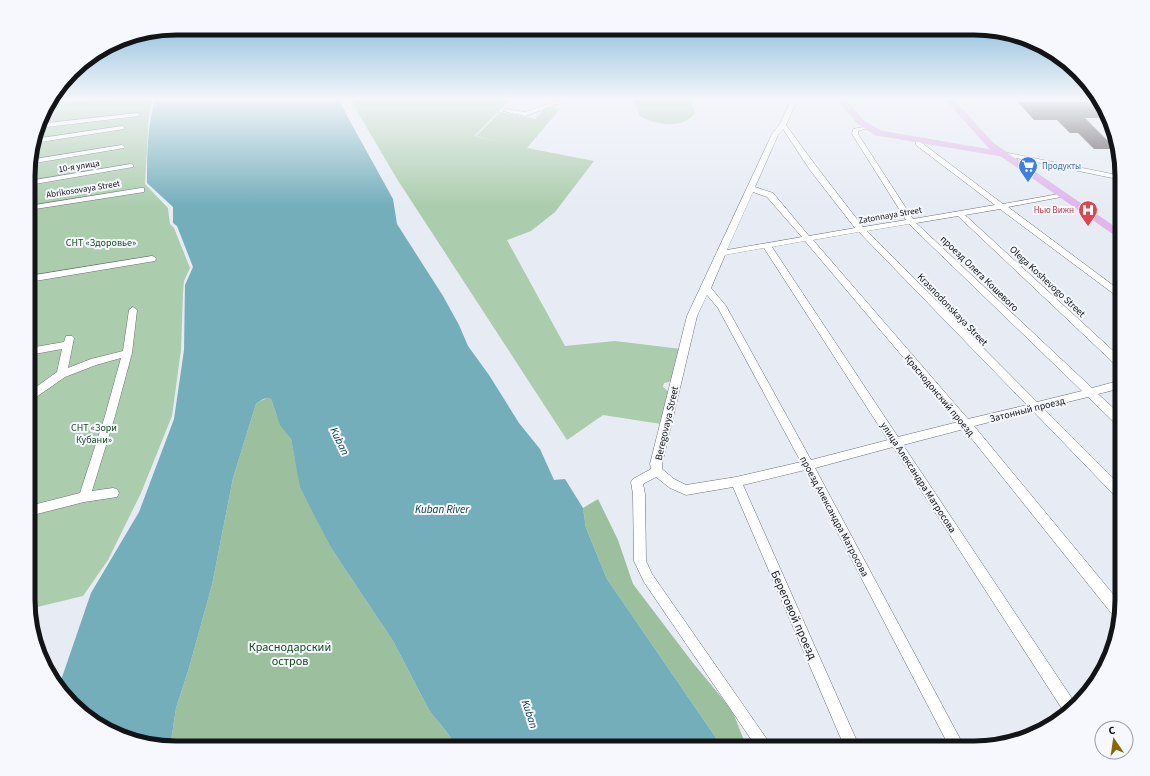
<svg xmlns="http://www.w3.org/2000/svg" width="1150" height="776" font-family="'Source Sans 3',sans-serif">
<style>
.green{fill:#abccad}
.forest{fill:#9cc09e}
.water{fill:#74aebb}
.building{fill:#544c52}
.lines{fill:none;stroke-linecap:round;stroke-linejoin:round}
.minor-casing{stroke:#6b6e77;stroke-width:1}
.major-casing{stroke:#cbcbcc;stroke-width:1}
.minor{fill:#fff;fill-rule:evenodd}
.major{fill:#e2b4eb;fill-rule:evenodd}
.labels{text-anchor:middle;stroke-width:4;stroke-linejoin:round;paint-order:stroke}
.far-street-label{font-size:9px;fill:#131418;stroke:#f6f8fe}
.far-shop-label{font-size:9px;fill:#366cbe;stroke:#f6f8fe;text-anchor:start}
.far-health-label{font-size:9px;fill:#be3a42;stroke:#f6f8fe;text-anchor:end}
.park-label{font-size:10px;fill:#144a1d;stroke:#f6f8fe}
.street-label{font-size:10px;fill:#131418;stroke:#f6f8fe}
.water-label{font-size:11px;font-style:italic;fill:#003741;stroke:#f6f8fe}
.near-street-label{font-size:12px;fill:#131418;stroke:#f6f8fe}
.near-park-label{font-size:12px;fill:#144a1d;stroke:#f6f8fe}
.rim{fill:none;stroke:#131418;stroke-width:5}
</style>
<rect width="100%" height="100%" fill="#e7ebf4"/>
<path class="green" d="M53,98H153L149,113L145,184L168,208L170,224L174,228L190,268L184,281L183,293L181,350L172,416L141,493L108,560L83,596L29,609V157L43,110Z
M351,98H512L474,136L506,143L476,136L500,112L535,119L547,107L560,109L527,148L594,161L555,212L531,231L507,240L565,346L615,341L681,349L673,379L669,382L664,383L663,387L669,392L661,424L603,415L567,440L397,179L357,111Z
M632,98H689L695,112C686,130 653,125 640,116Z"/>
<path class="forest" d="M268,398L271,399L277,416L291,439L295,459L333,551L393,641L429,710C438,723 450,732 455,748H170L176,708L189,668L212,585L233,478L256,404L260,401Z
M598,499L618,540L633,584L693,663L732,710L747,748H723L607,579L586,528L583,508Z"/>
<path class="water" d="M156,98H339L346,114L393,199L397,224L443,296L459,325L468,346L489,375L519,423L540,449L554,480L565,479L583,508L586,528L607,579L723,748H455C450,732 438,723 429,710L393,641L333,551L313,513L300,487L291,439L280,425L271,399C265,397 261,400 256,404L233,478L212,585L189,668L176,708L170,748L128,740L86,718L59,686L91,593L139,512L174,419L184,350L185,285L193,267L177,226L173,223V207L147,183C147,154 147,125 156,98Z"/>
<path class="building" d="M1018,102H1090L1107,118H1085L1109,142H1114L1116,149H1094L1078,133H1070L1057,120H1034Z"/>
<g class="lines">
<defs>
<path id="minor" d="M77,98H111L108,100L49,102L52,99Z
M566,98H574L525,116L503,111L506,109L525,112Z
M792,98H798L786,125L816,166L863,227L906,220L852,134L853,129L868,126V128L858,131V134L913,219L995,205L916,145V140L919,138L922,140V143L1003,204L1064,193V197H1061L1008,207L1122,292V300L1000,209L965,215L1122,359V369L1119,368L958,216L916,223L1092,388L1122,380V388L1098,394L1122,416V427L1118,426L1088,397L1043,408L1122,487V500L1118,499L1033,411L974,426L1122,605L1120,620L1116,619L964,429L903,445L1075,703L1064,712L893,447L815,468L965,748H950L805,470L743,485L860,748H845L733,487L686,495L670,488L656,477L643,484L645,494L646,561L652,574L773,748H757L644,582L634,561L633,494L631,482L633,479L651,469L650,464L687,316L772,134L780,124ZM783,129L810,170L855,228L809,236L773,193L755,187L778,135ZM753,192L767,197L802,237L727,250ZM909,224L1082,391L1037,402L867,231ZM859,232L1027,405L968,419L813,240ZM805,241L958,422L898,437L772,247ZM764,248L888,440L811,460L726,306L711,288L725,255ZM707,295L718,308L801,462L736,477L686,485L674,479L662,469V464L697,316Z
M137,113L139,114V116L38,128L39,124Z
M122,126L124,127V129L34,143L35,139Z
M122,145L125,147L124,148L29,164V160Z
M1003,152L1122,176V180L1001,155L1000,154Z
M131,164L133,165V167L29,185V181Z
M141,188H144V192L29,210V206Z
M152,256L155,257L156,259L155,261L29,282V276Z
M133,307L137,310L132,353L115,416L92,491L113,488L117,489L119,493L117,497L84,502L29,516V506L80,493L105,416L121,358L96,365L65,377L29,402V392L57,372L62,349L29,355V348L64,342L66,336H72L74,338L68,368L91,359L123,351L129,310Z"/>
<path id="major" d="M836,98H844L864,121L881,131L991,150L944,98H952L993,143L1122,232V240L1001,156L876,135L859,125Z"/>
</defs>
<use href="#minor" class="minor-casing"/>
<use href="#major" class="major-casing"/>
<use href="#minor" class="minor"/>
<use href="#major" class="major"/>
</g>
<linearGradient id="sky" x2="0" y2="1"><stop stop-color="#79b2d6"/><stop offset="0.48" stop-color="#f4f6fa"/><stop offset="1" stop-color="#f4f6fa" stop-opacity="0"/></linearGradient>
<rect width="1150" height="206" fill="url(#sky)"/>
<defs>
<symbol id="supermarket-pin" viewBox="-11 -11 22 30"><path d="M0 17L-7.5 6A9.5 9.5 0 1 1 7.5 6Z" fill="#3f7fe0" stroke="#f6f8fe"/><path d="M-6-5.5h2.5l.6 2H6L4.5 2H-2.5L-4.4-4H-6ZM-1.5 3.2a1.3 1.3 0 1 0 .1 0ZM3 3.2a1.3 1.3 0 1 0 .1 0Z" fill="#fff"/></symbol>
<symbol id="hospital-pin" viewBox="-11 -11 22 30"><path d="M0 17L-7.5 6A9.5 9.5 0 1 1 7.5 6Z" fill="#e0444e" stroke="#f6f8fe"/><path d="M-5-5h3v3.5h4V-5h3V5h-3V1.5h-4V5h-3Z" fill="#fff"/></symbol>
</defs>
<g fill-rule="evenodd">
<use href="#supermarket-pin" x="1017" y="155" width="22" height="30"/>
<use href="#hospital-pin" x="1077" y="199" width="22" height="30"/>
</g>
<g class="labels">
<g class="far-street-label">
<text transform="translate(79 166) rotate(-9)" y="3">10-я улица</text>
<text transform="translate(83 189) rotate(-9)" y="3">Abrikosovaya Street</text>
<text transform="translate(890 215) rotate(-10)" y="3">Zatonnaya Street</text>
</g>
<g class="far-shop-label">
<text x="1042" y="169">Продукты</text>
</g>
<g class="far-health-label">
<text x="1074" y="213">Нью Вижн</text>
</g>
<g class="park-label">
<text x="101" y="246">СНТ «Здоровье»</text>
<text x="94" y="431">СНТ «Зори<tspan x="94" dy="12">Кубани»</tspan></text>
</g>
<g class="street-label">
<text transform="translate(980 273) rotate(44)" y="4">проезд Олега Кошевого</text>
<text transform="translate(1048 281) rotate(43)" y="4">Olega Koshevogo Street</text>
<text transform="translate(953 309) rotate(46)" y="4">Krasnodonskaya Street</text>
<text transform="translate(940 395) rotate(50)" y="4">Краснодонский проезд</text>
<text transform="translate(1027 409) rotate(-14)" y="4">Затонный проезд</text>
<text transform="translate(666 423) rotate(-77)" y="4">Beregovaya Street</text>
<text transform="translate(919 477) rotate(57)" y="4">улица Александра Матросова</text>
<text transform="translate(835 516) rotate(62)" y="4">проезд Александра Матросова</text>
</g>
<g class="water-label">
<text transform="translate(340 441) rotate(64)" y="4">Kuban</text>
<text x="442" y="513">Kuban River</text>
<text transform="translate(530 714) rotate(71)" y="4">Kuban</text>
</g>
<g class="near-street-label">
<text transform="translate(794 615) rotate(66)" y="4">Береговой проезд</text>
</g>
<g class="near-park-label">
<text x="290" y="651">Краснодарский<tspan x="290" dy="14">остров</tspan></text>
</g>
</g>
<path d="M0 0H1150V776H0ZM176 35H974A141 141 0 0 1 1115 176V600A141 141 0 0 1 974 741H176A141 141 0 0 1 35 600V176A141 141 0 0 1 176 35Z" fill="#f6f8fe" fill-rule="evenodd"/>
<path class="rim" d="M176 35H974A141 141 0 0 1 1115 176V600A141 141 0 0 1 974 741H176A141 141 0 0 1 35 600V176A141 141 0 0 1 176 35Z"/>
<g transform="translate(1114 740) rotate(347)"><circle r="19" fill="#f6f8fe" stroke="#9b9da2"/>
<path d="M0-3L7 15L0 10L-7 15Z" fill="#8a6705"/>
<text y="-6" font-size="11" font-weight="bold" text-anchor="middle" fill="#131418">С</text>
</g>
</svg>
